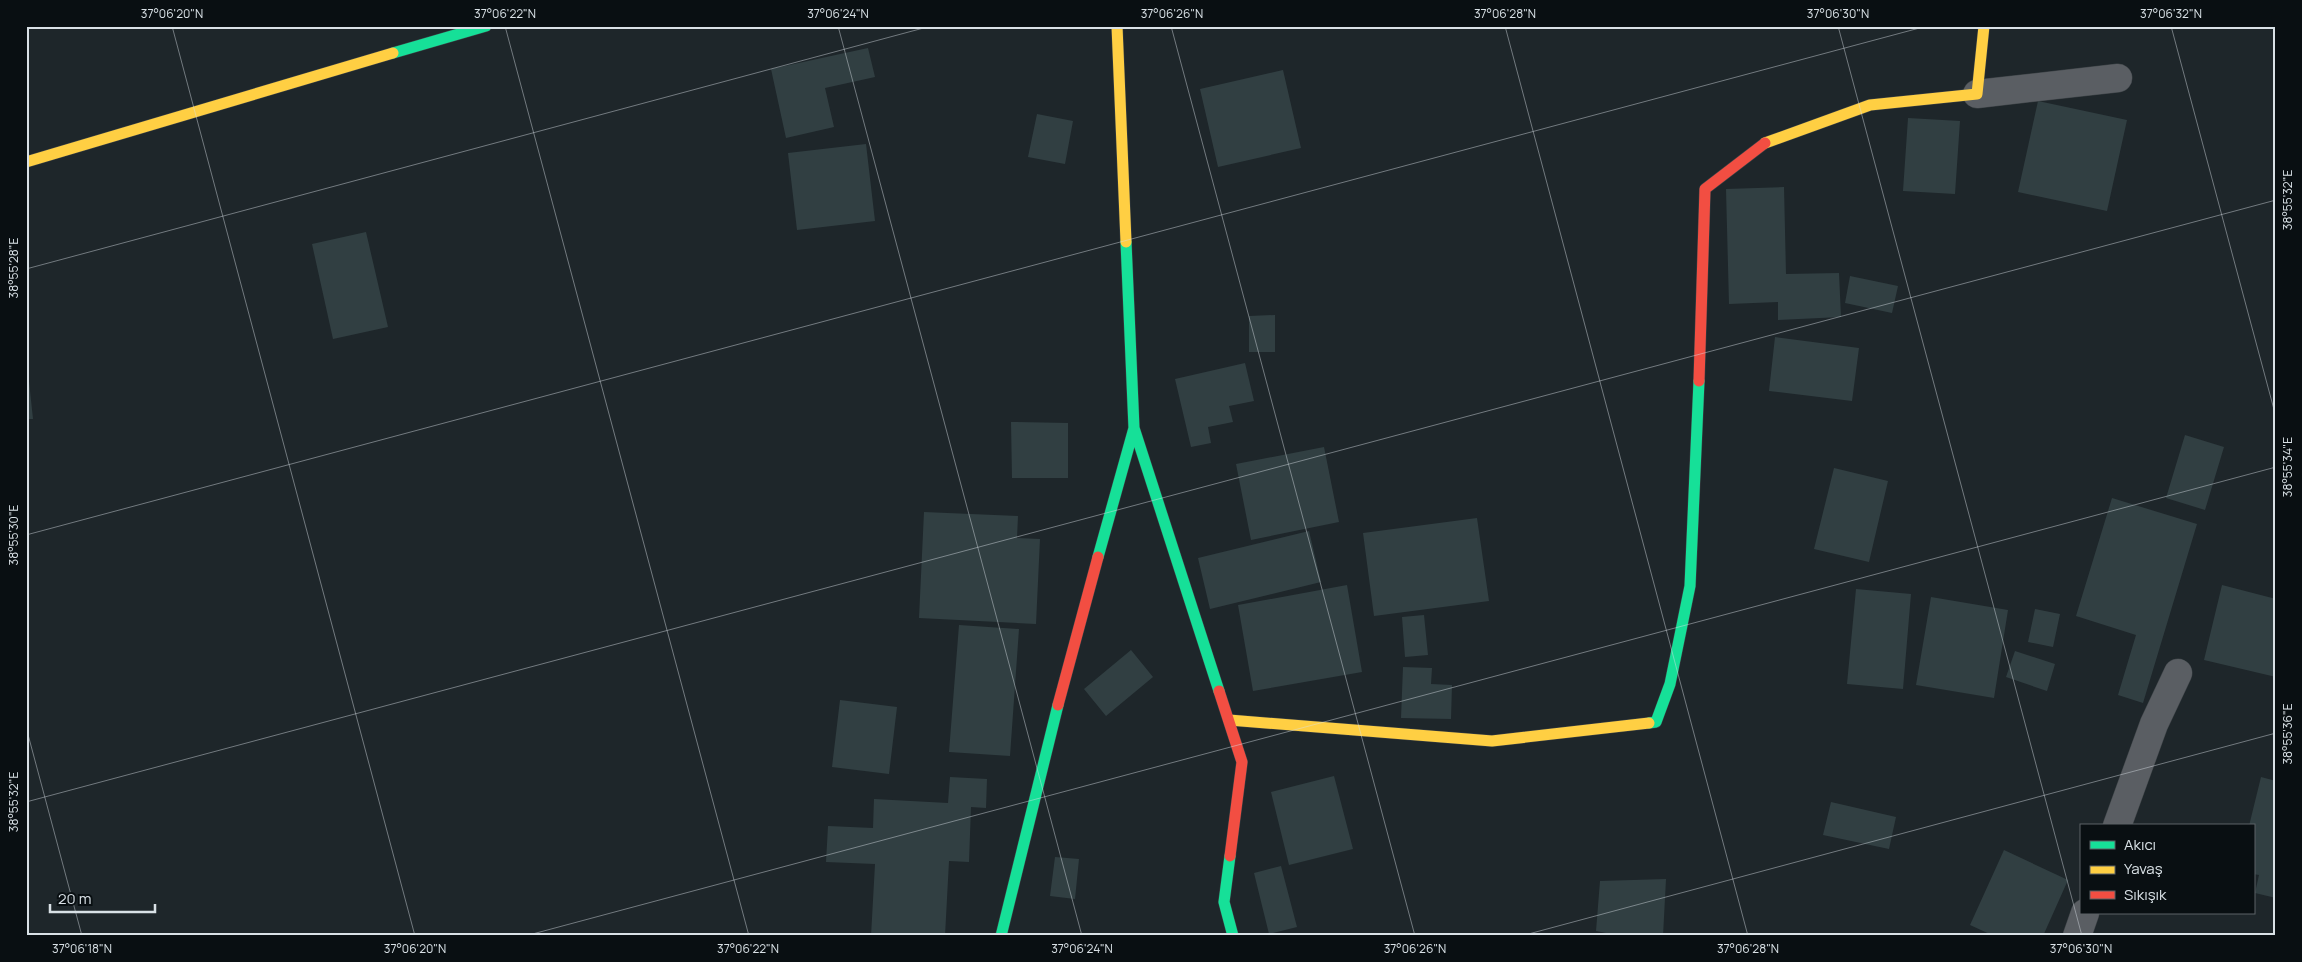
<svg xmlns="http://www.w3.org/2000/svg" width="2302" height="962" font-family="Manrope,sans-serif">
<style>
.building{fill:#313f42}
.lines{fill:none;stroke-linecap:round;stroke-linejoin:round}
.street-casing{stroke:#3d4347;stroke-width:29}
.fast-casing{stroke:#3d4347;stroke-width:12}
.slow-casing{stroke:#3d4347;stroke-width:12}
.jam-casing{stroke:#3d4347;stroke-width:12}
.street{stroke:#5a5e63;stroke-width:28}
.fast{stroke:#16e098;stroke-width:11}
.slow{stroke:#ffcf43;stroke-width:11}
.jam{stroke:#f24e42;stroke-width:11}
.ticks{fill:none;stroke:#d9e1e6;stroke-width:1;stroke-opacity:0.45}
.neatline{fill:none;stroke:#d9e1e6;stroke-width:2}
.ticks-label{font-size:12px;text-anchor:middle;fill:#d9e1e6}
</style>
<rect width="100%" height="100%" fill="#1e262a"/>
<path class="building" d="M868,48L875,77L825,88L834,127L786,138L771,69Z
M1283,70L1301,148L1218,167L1200,89Z
M2038,101L2127,120L2107,211L2018,192Z
M1037,114L1073,121L1065,164L1028,157Z
M1908,118L1960,121L1955,194L1903,191Z
M866,144L875,221L797,230L788,153Z
M1784,187L1786,274L1839,273L1841,317L1778,320V302L1729,304L1726,189Z
M366,232L388,327L333,339L312,244Z
M1850,276L1898,286L1892,313L1845,303Z
M1275,315V352H1249V316Z
M1775,337L1859,348L1852,401L1769,391Z
M26,353L33,419H26Z
M1245,363L1254,401L1229,406L1233,422L1208,427L1211,443L1191,447L1175,379Z
M1011,422L1068,423V478H1012Z
M2185,435L2224,447L2205,510L2166,498Z
M1324,447L1339,522L1251,540L1236,464Z
M1834,468L1888,481L1869,562L1814,549Z
M2112,498L2197,524L2143,703L2118,695L2136,635L2076,616Z
M924,512L1018,516L1017,538L1040,539L1036,624L919,618Z
M1477,518L1489,601L1374,616L1363,533Z
M1309,531L1321,582L1210,609L1198,558Z
M1347,585L1362,672L1253,691L1238,605Z
M2222,585L2276,599V677L2204,660Z
M1856,589L1911,594L1903,689L1847,684Z
M1931,597L2008,610L1994,698L1916,685Z
M2035,609L2060,614L2053,647L2028,642Z
M1424,615L1428,655L1405,657L1402,617Z
M959,625L1019,629L1010,756L949,752Z
M1131,650L1153,677L1106,716L1084,689Z
M2015,651L2055,664L2047,691L2006,677Z
M1403,667L1432,668L1431,684L1452,685L1451,719L1401,718Z
M840,700L897,707L889,774L832,767Z
M1334,776L1353,849L1289,865L1271,792Z
M950,777L987,779L986,808L971,807L969,862L949,861L945,936H871L875,864L826,862L828,826L873,828L874,799L948,803Z
M2261,777L2276,781V898L2255,893L2259,875L2253,874V826H2249Z
M1831,802L1896,817L1889,849L1823,835Z
M2004,850L2068,880L2043,936H1994L1970,925Z
M1055,857L1079,859L1075,899L1050,896Z
M1281,866L1297,927L1269,934L1254,873Z
M1666,879L1663,936H1621L1596,931L1600,881Z"/>
<g class="lines">
<defs>
<path id="street" d="M1977,94L2118,78
M2117,826L2154,724L2178,673
M2077,936L2085,913"/>
<path id="fast" d="M393,53L486,26
M1134,428L1219,691
M1098,557L1134,428L1126,242
M1649,723L1656,722L1670,684L1690,586L1699,381
M1230,856L1224,902L1233,936
M1001,936L1058,705"/>
<path id="slow" d="M1117,26L1126,242
M1765,143L1870,105L1977,94L1984,26
M26,162L393,53
M1229,720L1492,741L1649,723"/>
<path id="jam" d="M1699,381L1705,189L1765,143
M1219,691L1242,762L1230,856
M1058,705L1098,557"/>
</defs>
<use href="#street" class="street-casing"/>
<use href="#fast" class="fast-casing"/>
<use href="#slow" class="slow-casing"/>
<use href="#jam" class="jam-casing"/>
<use href="#street" class="street"/>
<use href="#fast" class="fast"/>
<use href="#slow" class="slow"/>
<use href="#jam" class="jam"/>
</g>
<path class="ticks" d="M172,26L415,936M505,26L749,936M838,26L1082,936M1171,26L1415,936M1505,26L1748,936M1838,26L2082,936M2171,26L2276,417M26,269L931,26M26,535L1927,26M26,727L82,936M26,802L2276,200M525,936L2276,467M1521,936L2276,733"/>
<rect width="2302" height="962" fill="none" stroke="#090f12" stroke-width="55"/>
<rect x="2080" y="824" width="175" height="90" fill="#090f12" stroke="#5c6367"/>
<rect x="2090" y="841" width="25" height="8" fill="#16e098" stroke="#5c6367"/>
<text x="2124" y="850" font-size="15" fill="#d9e1e6">Akıcı</text>
<rect x="2090" y="866" width="25" height="8" fill="#ffcf43" stroke="#5c6367"/>
<text x="2124" y="874" font-size="15" fill="#d9e1e6">Yavaş</text>
<rect x="2090" y="891" width="25" height="8" fill="#f24e42" stroke="#5c6367"/>
<text x="2124" y="900" font-size="15" fill="#d9e1e6">Sıkışık</text>
<path d="M50 904v8h105v-8" fill="none" stroke="#d9e1e6" stroke-width="2.5"/>
<text x="58" y="904" font-size="15" fill="#d9e1e6" stroke="#090f12" stroke-width="4" paint-order="stroke">20 m</text>
<rect x="28" y="28" width="2246" height="906" class="neatline"/>
<g class="ticks-label">
<text x="172" y="18">37°06'20"N</text>
<text x="505" y="18">37°06'22"N</text>
<text x="838" y="18">37°06'24"N</text>
<text x="1172" y="18">37°06'26"N</text>
<text x="1505" y="18">37°06'28"N</text>
<text x="1838" y="18">37°06'30"N</text>
<text x="2171" y="18">37°06'32"N</text>
<text transform="translate(2288 200) rotate(-90)" y="4">38°55'32"E</text>
<text transform="translate(14 268) rotate(-90)" y="4">38°55'28"E</text>
<text transform="translate(2288 467) rotate(-90)" y="4">38°55'34"E</text>
<text transform="translate(14 535) rotate(-90)" y="4">38°55'30"E</text>
<text transform="translate(2288 734) rotate(-90)" y="4">38°55'36"E</text>
<text transform="translate(14 802) rotate(-90)" y="4">38°55'32"E</text>
<text x="82" y="953">37°06'18"N</text>
<text x="415" y="953">37°06'20"N</text>
<text x="748" y="953">37°06'22"N</text>
<text x="1082" y="953">37°06'24"N</text>
<text x="1415" y="953">37°06'26"N</text>
<text x="1748" y="953">37°06'28"N</text>
<text x="2081" y="953">37°06'30"N</text>
</g>
</svg>
